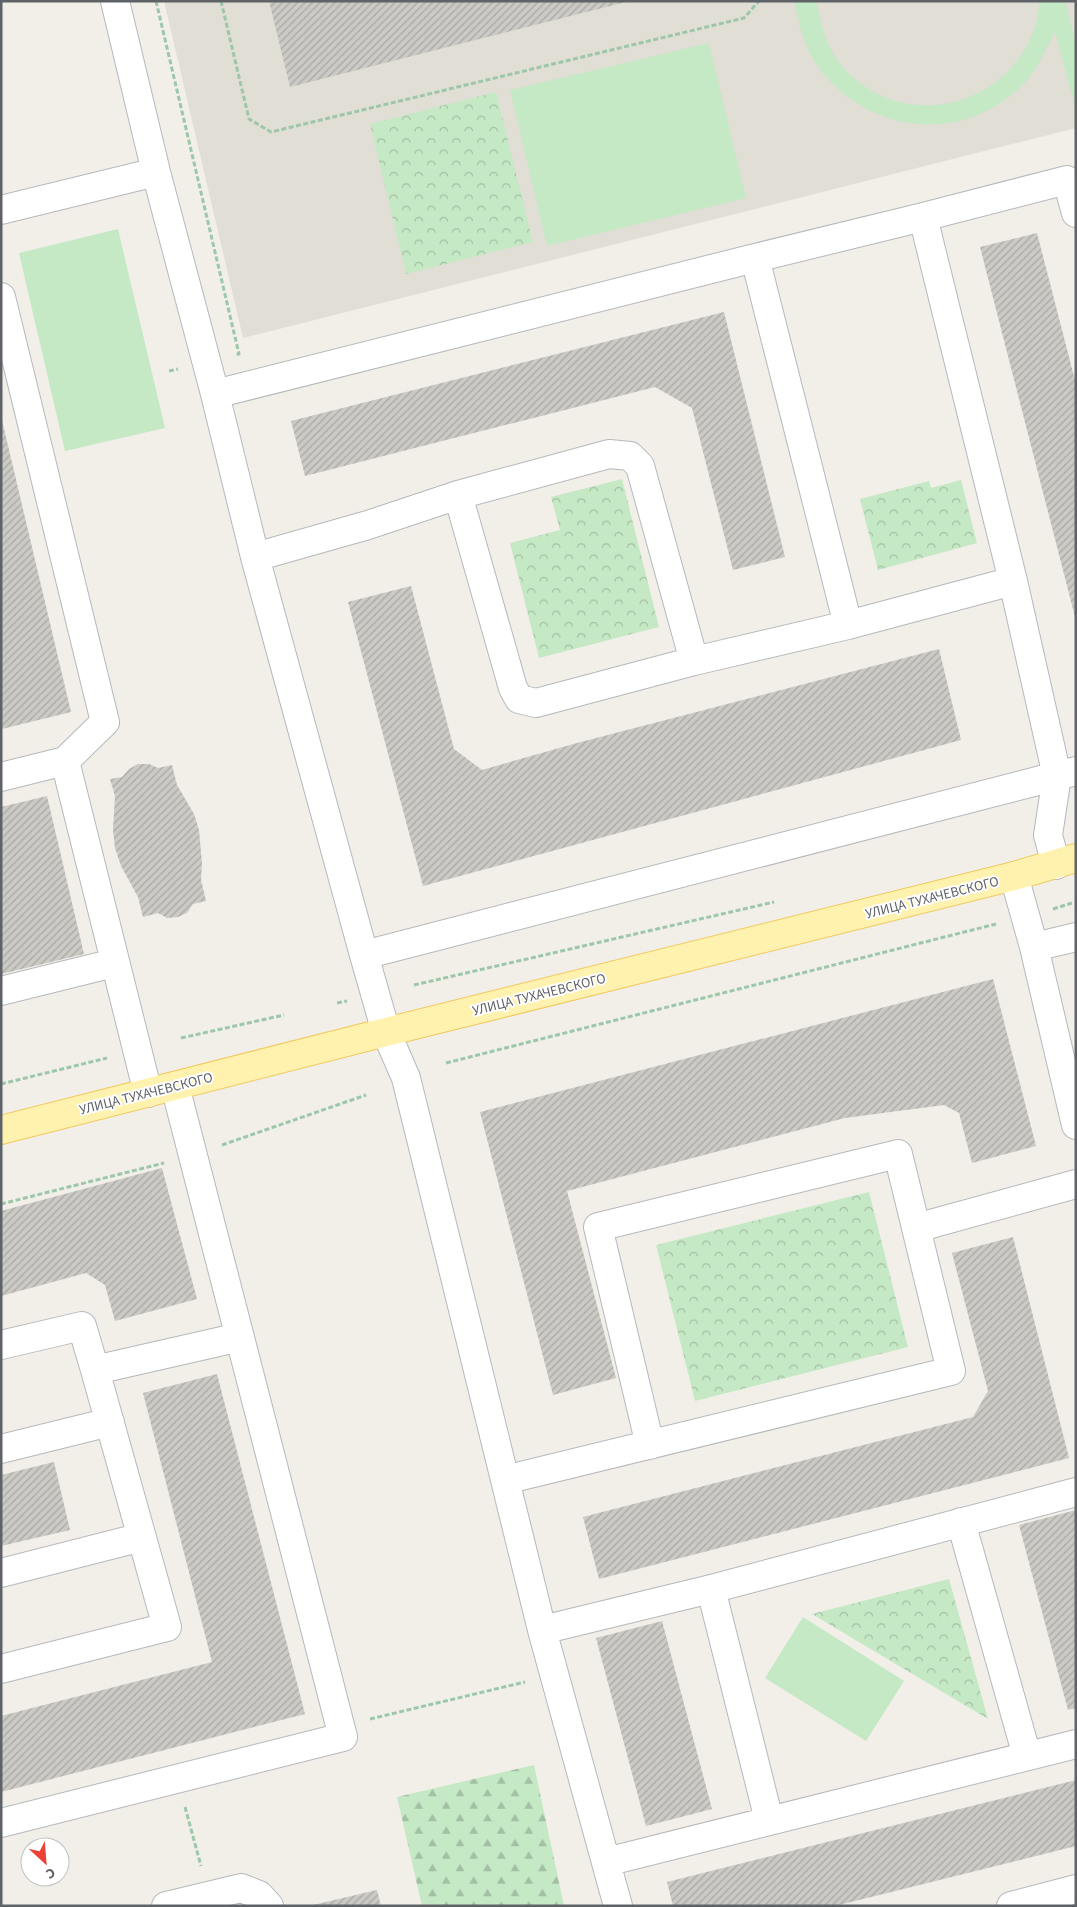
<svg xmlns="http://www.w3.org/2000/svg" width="1077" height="1907" font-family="'Source Sans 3',sans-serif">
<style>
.education{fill:#e1ded6}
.forest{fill:url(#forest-firs)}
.park{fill:url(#park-crowns)}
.pitch{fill:#c5e8c5}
.building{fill:url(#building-hatch)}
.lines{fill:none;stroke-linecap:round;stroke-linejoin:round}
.minor-casing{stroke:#b5b8bc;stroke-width:30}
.major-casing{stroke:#f2c960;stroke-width:30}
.path{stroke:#9cc7a9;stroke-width:3;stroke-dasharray:5 2.5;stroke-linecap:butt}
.minor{stroke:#fff;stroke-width:28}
.major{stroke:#fff2af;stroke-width:28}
.labels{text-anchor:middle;stroke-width:4;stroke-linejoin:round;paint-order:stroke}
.street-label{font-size:14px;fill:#5f6368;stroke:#fff}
</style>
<defs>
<pattern id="forest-firs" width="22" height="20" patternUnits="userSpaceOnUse" patternTransform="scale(1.25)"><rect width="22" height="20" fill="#c5e8c5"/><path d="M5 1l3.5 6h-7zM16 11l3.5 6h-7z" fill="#a3c0a4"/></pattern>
<pattern id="park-crowns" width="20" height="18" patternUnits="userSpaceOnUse" patternTransform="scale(1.25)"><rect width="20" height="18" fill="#c5e8c5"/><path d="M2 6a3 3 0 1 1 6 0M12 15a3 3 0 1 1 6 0" fill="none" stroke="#a3c0a4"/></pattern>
<pattern id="building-hatch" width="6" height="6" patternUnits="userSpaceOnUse" patternTransform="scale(1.25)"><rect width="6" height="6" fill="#cccac5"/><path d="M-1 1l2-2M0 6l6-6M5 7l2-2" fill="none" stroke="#a9a8a4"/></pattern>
</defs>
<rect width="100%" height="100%" fill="#f1efe8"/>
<path class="education" d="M164,1H1076V128L243,338Z"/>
<path class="forest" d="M534,1765L564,1906H422L397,1797Z"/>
<path class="park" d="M496,92L533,242L406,274L370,124Z
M622,479L659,627L539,658L510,543L560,530L551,497Z
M961,480L977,543L878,570L860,499L929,481L931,488Z
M869,1192L908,1347L695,1401L656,1245Z
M949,1579L988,1719L812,1614Z"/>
<path class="pitch" d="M794,1H816C821,20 824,39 834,55C877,121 970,121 1017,61C1030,44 1039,23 1039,1H1065L1076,44V110L1055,32C1044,53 1035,75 1016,91C955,145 866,131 819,68C804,49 799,24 794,1Z
M709,43L746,198L547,246L510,90Z
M118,229L165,428L65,451L19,253Z
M803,1617L904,1681L866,1741L765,1678Z"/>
<path class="building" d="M269,1H626V2L290,87Z
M1037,233L1076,384L1075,617L980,247Z
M724,312L785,557L733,570L692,408L655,387L305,476L291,421Z
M1,416L71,712L2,729L1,725Z
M411,586L454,749L482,770L577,743L939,649L961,740L423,886L348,602Z
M138,764H149L158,768L172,765L177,785L194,814L199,830L202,863L201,880L206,901L193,904L187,913L178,917L167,918L158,913L143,917L138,897L121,866L115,848L113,830L115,796L110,779L122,777L129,769Z
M47,796L84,954L1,974V807Z
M993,979L1036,1146L972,1163L959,1113L944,1105L845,1118L567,1191L616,1378L553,1395L480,1112Z
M162,1168L197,1299L115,1321L105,1285L86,1273L1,1296V1211Z
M1013,1237L1069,1458L599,1579L583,1517L973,1417L988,1391L952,1253Z
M217,1374L305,1714L1,1792V1716L212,1662L143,1393Z
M54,1462L70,1530L1,1546V1475Z
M1076,1510V1708L1068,1710L1019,1525Z
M662,1621L712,1809L646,1826L596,1638Z
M1076,1780V1846L835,1906H673L667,1882Z
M377,1890L381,1906H313V1905Z"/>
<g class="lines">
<defs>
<path id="minor" d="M156,172L215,394L255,557L364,955L386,1032L406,1078L542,1630L618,1906
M1,210L156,172L115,1
M923,217L1067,180L1076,213
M755,258L923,217L1013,581
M1,297L105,722L65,761L148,1093
M215,394L755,258L848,625L694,661L640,466L630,456L609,454L458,495L368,525L255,557
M458,495L513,688L519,699L536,703L694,661
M848,625L1013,581L1057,776L1048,835L1056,865
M1,777L65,761
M1014,876L1034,947L1076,1125
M1034,947L1076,937
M364,955L1076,771
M1,991L114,963
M916,1228L1076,1184
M1,1345L82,1326L95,1370
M1,1449L110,1422
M505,1480L951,1371L898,1154L598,1227L650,1445
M961,1522L1027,1756
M1,1573L142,1537
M711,1589L769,1820
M542,1630L711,1589L1076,1492
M1,1669L167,1627L95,1370L240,1337
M1,1823L343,1737L175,1086
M606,1862L1076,1744
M166,1906L241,1888L259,1895L269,1906
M1011,1906L1076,1889"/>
<path id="major" d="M1,1130L386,1032L1014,876L1076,858"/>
</defs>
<use href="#minor" class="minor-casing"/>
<use href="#major" class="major-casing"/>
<path class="path" d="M156,1L239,354L235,355
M221,1L249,119L271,132L744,18L759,1
M169,371L178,369
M1053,909L1072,903
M414,985L774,902
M337,1003L347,1001
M181,1038L284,1015
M446,1063L996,924
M1,1084L107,1058
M222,1145L366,1095
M1,1204L164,1163
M370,1719L525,1682
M185,1807L201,1866"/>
<use href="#minor" class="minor"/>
<use href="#major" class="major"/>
</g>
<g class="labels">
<g class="street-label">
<text transform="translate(932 897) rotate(-14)" y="5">УЛИЦА ТУХАЧЕВСКОГО</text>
<text transform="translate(539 994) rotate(-14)" y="5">УЛИЦА ТУХАЧЕВСКОГО</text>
<text transform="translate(146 1093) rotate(-14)" y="5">УЛИЦА ТУХАЧЕВСКОГО</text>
</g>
</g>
<rect width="1077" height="1907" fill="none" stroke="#5f6368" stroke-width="5"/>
<g transform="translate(45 1862) rotate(154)"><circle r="24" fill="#ffffff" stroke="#bfc1c3"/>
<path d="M0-4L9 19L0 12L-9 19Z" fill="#ea4335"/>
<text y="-8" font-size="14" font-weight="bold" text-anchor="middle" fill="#5f6368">С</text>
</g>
</svg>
